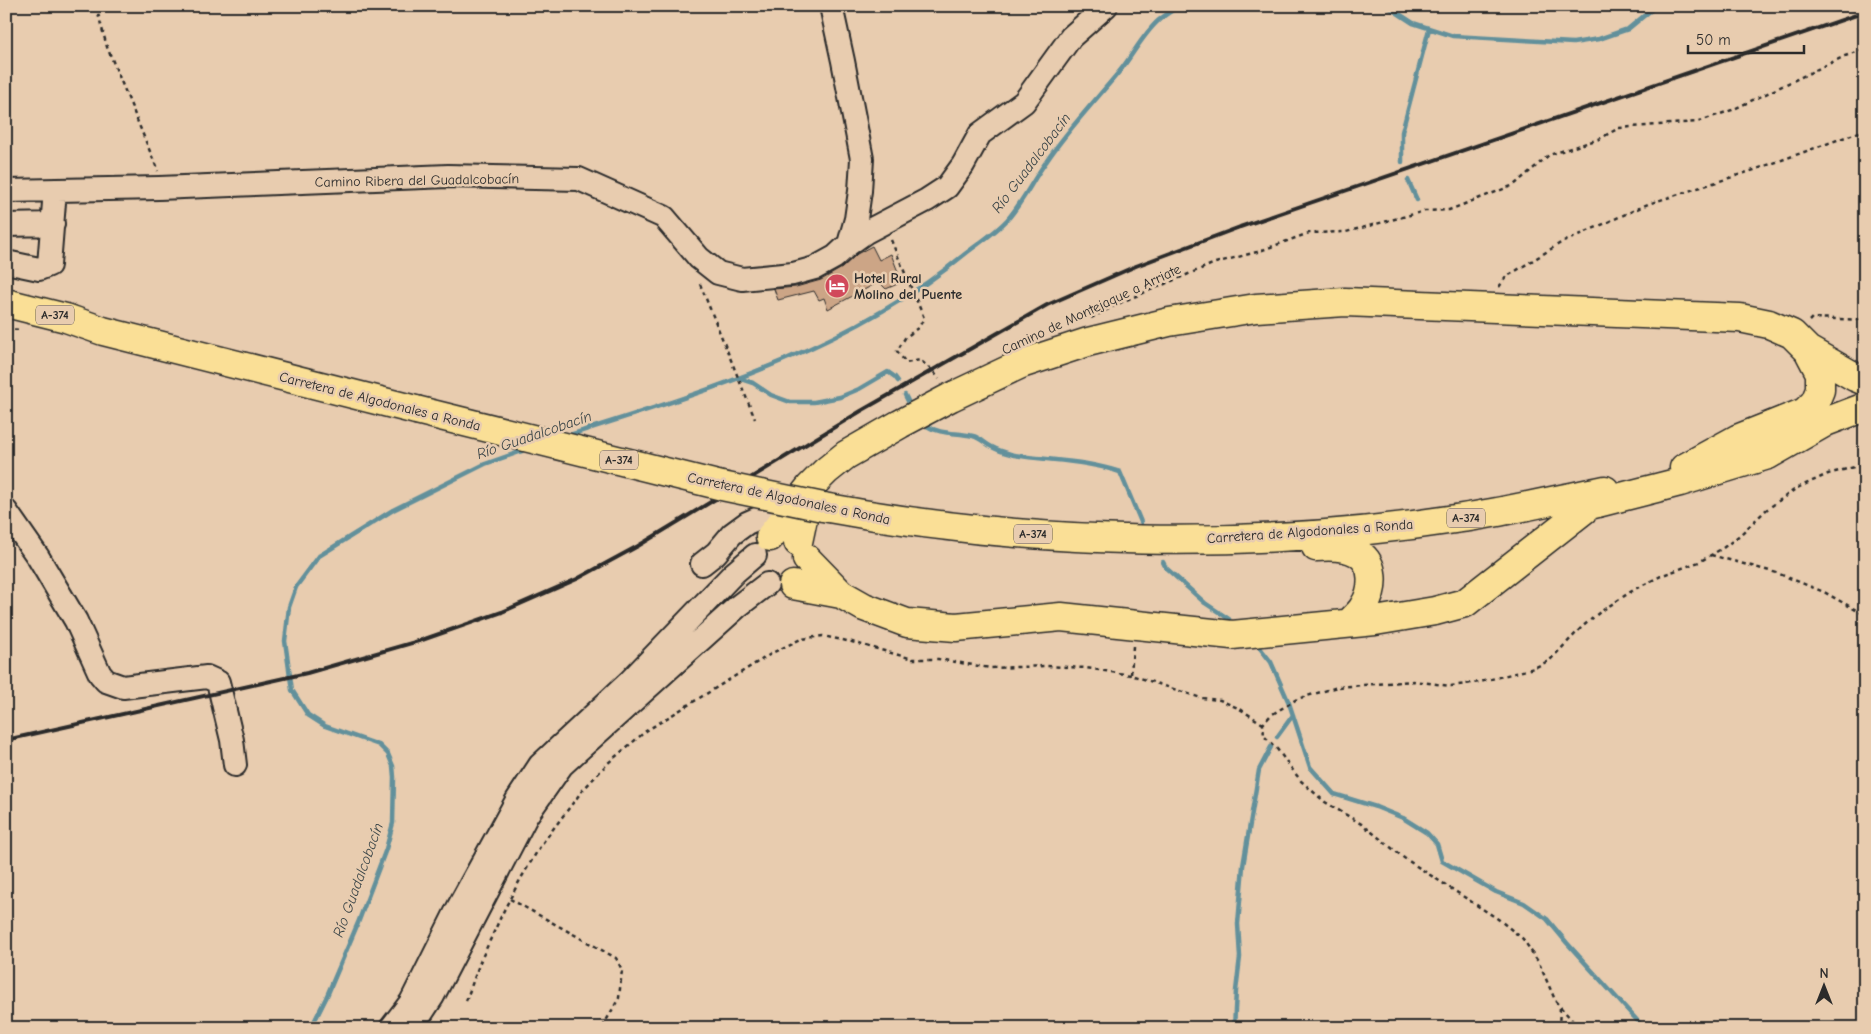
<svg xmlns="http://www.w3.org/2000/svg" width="1871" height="1034" font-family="'Comic Neue',sans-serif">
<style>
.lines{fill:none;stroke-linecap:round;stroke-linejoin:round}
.stream{stroke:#62909b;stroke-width:4.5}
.building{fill:#cca586;stroke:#2b2b2b}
.minor-casing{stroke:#2b2b2b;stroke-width:26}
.major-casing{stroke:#2b2b2b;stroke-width:31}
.path{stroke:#2b2b2b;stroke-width:2.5;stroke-dasharray:4 4;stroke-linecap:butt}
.minor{stroke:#e8ccaf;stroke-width:22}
.major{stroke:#fadf96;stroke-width:28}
.rail{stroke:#2b2b2b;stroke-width:4}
.major-bridge-casing{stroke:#2b2b2b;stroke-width:31;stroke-linecap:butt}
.major-bridge{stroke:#fadf96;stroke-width:28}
.labels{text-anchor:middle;stroke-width:5;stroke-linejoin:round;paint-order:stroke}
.shield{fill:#e8ccaf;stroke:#645b53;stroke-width:1}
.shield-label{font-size:12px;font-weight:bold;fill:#2b2b2b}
.street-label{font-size:14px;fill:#2b2b2b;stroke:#e8ccaf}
.poi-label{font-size:14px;font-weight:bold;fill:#2b2b2b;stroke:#e8ccaf;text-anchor:start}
.water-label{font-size:15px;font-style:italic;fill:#394447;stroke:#e8ccaf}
</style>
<rect width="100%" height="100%" fill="#e8ccaf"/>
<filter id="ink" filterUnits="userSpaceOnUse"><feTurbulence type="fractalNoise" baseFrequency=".02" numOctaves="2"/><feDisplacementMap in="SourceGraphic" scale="10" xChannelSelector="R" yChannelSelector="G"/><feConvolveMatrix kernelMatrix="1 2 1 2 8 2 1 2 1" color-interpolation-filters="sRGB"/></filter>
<g filter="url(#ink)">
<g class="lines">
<path class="stream" d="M1387,6L1413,23L1453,36L1573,43L1599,39L1628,29L1656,6
M1402,162V132L1429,29
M1408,180L1417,200
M738,378L753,383L771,395L790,402H814L840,397L859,389L888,372L895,377L898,381
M905,395L911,407
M925,425C941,435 954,432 973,436C981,438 985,444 992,447C999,451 1007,453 1014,455C1050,461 1085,460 1120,472L1141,522
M566,436C705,392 851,348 965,254C979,243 995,233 1007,220C1023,202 1032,181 1046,162C1067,130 1095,101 1119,72C1133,55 1143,34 1159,20C1165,15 1172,11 1178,6
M1163,562L1166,568L1205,603L1229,619
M1260,648L1271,662L1289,703L1310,767L1334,794L1376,807L1403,818L1427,833L1437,844L1442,861L1496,892L1524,903L1547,919L1567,943L1644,1028
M1277,737L1293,715
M311,1028L326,998L358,923L386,849L393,823L394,777L393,766L388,754L379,745L325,726L308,715L292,690L285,641L289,607L296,587L319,556L393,510L485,464L528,449
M1234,1028L1236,991L1240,957L1238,924L1243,866L1259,770L1271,747"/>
</g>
<path class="building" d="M872,246L879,260L891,254L902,282L886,289L879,282L828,309L824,298L819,300L814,291L778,300L774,289L796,287L821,280L842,268L857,254Z"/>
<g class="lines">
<defs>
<path id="minor" d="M831,6L843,61L862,159L860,191L856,219L849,244
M6,191L159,188L448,176L579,179L664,217L699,258L718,273L742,279L793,274L815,268L835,257L849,244L866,232L927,200L947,187L963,165L980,134L1024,102L1071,37L1106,6
M6,225L53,224
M6,262L39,269L49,265L55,190
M6,511L38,557L76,621L100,674L106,681L123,687L207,677L218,682L232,740L235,765
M702,564L716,553L732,534L747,523L800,500
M391,1028L411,1002L459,906L517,800L540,765L630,681L734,573L755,555
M412,1028L433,996L527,815L562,765L737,607L767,584"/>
<path id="major" d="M6,303L66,318L103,331L416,410
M1807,429L1865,407
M1684,468L1737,439L1805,412L1815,402L1820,390V373L1808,350
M823,507C1032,546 1251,551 1462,518C1510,511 1558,499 1605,490
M770,537L810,487L826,471L846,455L900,424L951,397L1021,364L1088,342L1169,322L1256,308L1345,302L1740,318L1769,324L1792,334L1808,350L1855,377L1865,381
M798,542L808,495
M1316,547C1329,546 1347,546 1358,553C1376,564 1374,590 1364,606C1361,612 1354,618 1349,623
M807,559L841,594
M793,585L841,594L864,607L907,623L956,627L1061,617L1232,635L1375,621L1435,611L1465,603L1590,505L1680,482L1768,455L1824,423"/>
</defs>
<use href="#minor" class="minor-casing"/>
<use href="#major" class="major-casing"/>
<path class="path" d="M96,6L107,47L158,171
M891,240L924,318L919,327L905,338L897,351L906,363L920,360L933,371L939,379
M700,284L755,419
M1499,287L1506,277L1559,244L1648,204L1754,170L1865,130
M1091,318L1124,301L1215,263L1257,252L1309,233L1346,232L1425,211L1449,210L1514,185L1549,155L1599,139L1619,128L1697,122L1732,110L1845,56L1865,49
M1809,321L1812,318L1865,320
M6,329L20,330
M1711,555L1777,573L1824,592L1865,615
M1133,646L1131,675L1201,698L1220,700L1240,709L1263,724
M510,899L616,958L622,970L619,998L602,1028
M466,1001L480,962L505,908L520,880L541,845L582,791L608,763L646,731L774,652L801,639L823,636L852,642L913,659H938L990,668L1046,666L1086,668L1131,675
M1559,1028L1560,1007
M1579,1028L1556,1002L1539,963L1523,939L1498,919L1404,858L1363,825L1325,802L1301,781L1277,749L1264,736L1263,724L1271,715L1297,699L1338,687L1413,681L1451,686L1480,682L1534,668L1550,660L1582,627L1600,612L1635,589L1663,575L1699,562L1723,548L1740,535L1766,510L1797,488L1828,474L1865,464"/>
<use href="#minor" class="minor"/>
<use href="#major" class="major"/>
<path class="rail" d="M6,740L307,673L422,640L502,612L577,579L638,546L861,411L1047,305L1136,266L1240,227L1865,12"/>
<defs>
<path id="major-bridge" d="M416,410L722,486L823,507"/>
</defs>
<use href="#major-bridge" class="major-bridge-casing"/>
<use href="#major-bridge" class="major-bridge"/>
</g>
</g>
<defs>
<symbol id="hotel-disc" viewBox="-11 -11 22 22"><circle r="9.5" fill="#d1495b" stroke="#e8ccaf"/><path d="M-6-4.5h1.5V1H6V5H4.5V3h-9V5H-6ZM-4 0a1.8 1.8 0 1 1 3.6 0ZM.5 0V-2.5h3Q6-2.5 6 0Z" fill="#fff"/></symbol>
</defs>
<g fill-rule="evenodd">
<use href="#hotel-disc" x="823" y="272" width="28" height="28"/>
</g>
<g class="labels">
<g class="shield">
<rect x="36" y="305.5" width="38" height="19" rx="4"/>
<rect x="600" y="450.5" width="38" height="19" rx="4"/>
<rect x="1447" y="508.5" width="38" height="19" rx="4"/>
<rect x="1014" y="524.5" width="38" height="19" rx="4"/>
</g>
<g class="shield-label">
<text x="55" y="319">A-374</text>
<text x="619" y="464">A-374</text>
<text x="1466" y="522">A-374</text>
<text x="1033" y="538">A-374</text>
</g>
<g class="street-label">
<text transform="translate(417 180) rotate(-1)" y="5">Camino Ribera del Guadalcobacín</text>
<text transform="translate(1091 309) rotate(-25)" y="5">Camino de Montejaque a Arriate</text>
<text transform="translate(380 401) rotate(14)" y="5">Carretera de Algodonales a Ronda</text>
<text transform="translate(789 498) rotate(12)" y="5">Carretera de Algodonales a Ronda</text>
<text transform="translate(1310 531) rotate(-4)" y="5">Carretera de Algodonales a Ronda</text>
</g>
<g class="poi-label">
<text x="854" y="283">Hotel Rural<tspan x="854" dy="16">Molino del Puente</tspan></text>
</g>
<g class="water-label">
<text transform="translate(1031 163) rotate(-53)" y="5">Río Guadalcobacín</text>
<text transform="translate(534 435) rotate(-19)" y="5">Río Guadalcobacín</text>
<text transform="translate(358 880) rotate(-70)" y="5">Río Guadalcobacín</text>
</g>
</g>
<rect width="1871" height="1034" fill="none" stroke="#e8ccaf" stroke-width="25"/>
<rect x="12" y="12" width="1846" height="1009" fill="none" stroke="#2b2b2b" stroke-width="2" filter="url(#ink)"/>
<g transform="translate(1824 986)" stroke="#e8ccaf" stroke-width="4" paint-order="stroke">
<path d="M0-4L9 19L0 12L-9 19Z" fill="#2b2b2b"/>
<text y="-8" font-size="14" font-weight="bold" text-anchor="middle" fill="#2b2b2b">N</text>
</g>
<path d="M1688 45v8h116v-8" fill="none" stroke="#2b2b2b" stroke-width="2.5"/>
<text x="1696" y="45" font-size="15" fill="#2b2b2b" stroke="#e8ccaf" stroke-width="4" paint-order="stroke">50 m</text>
</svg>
